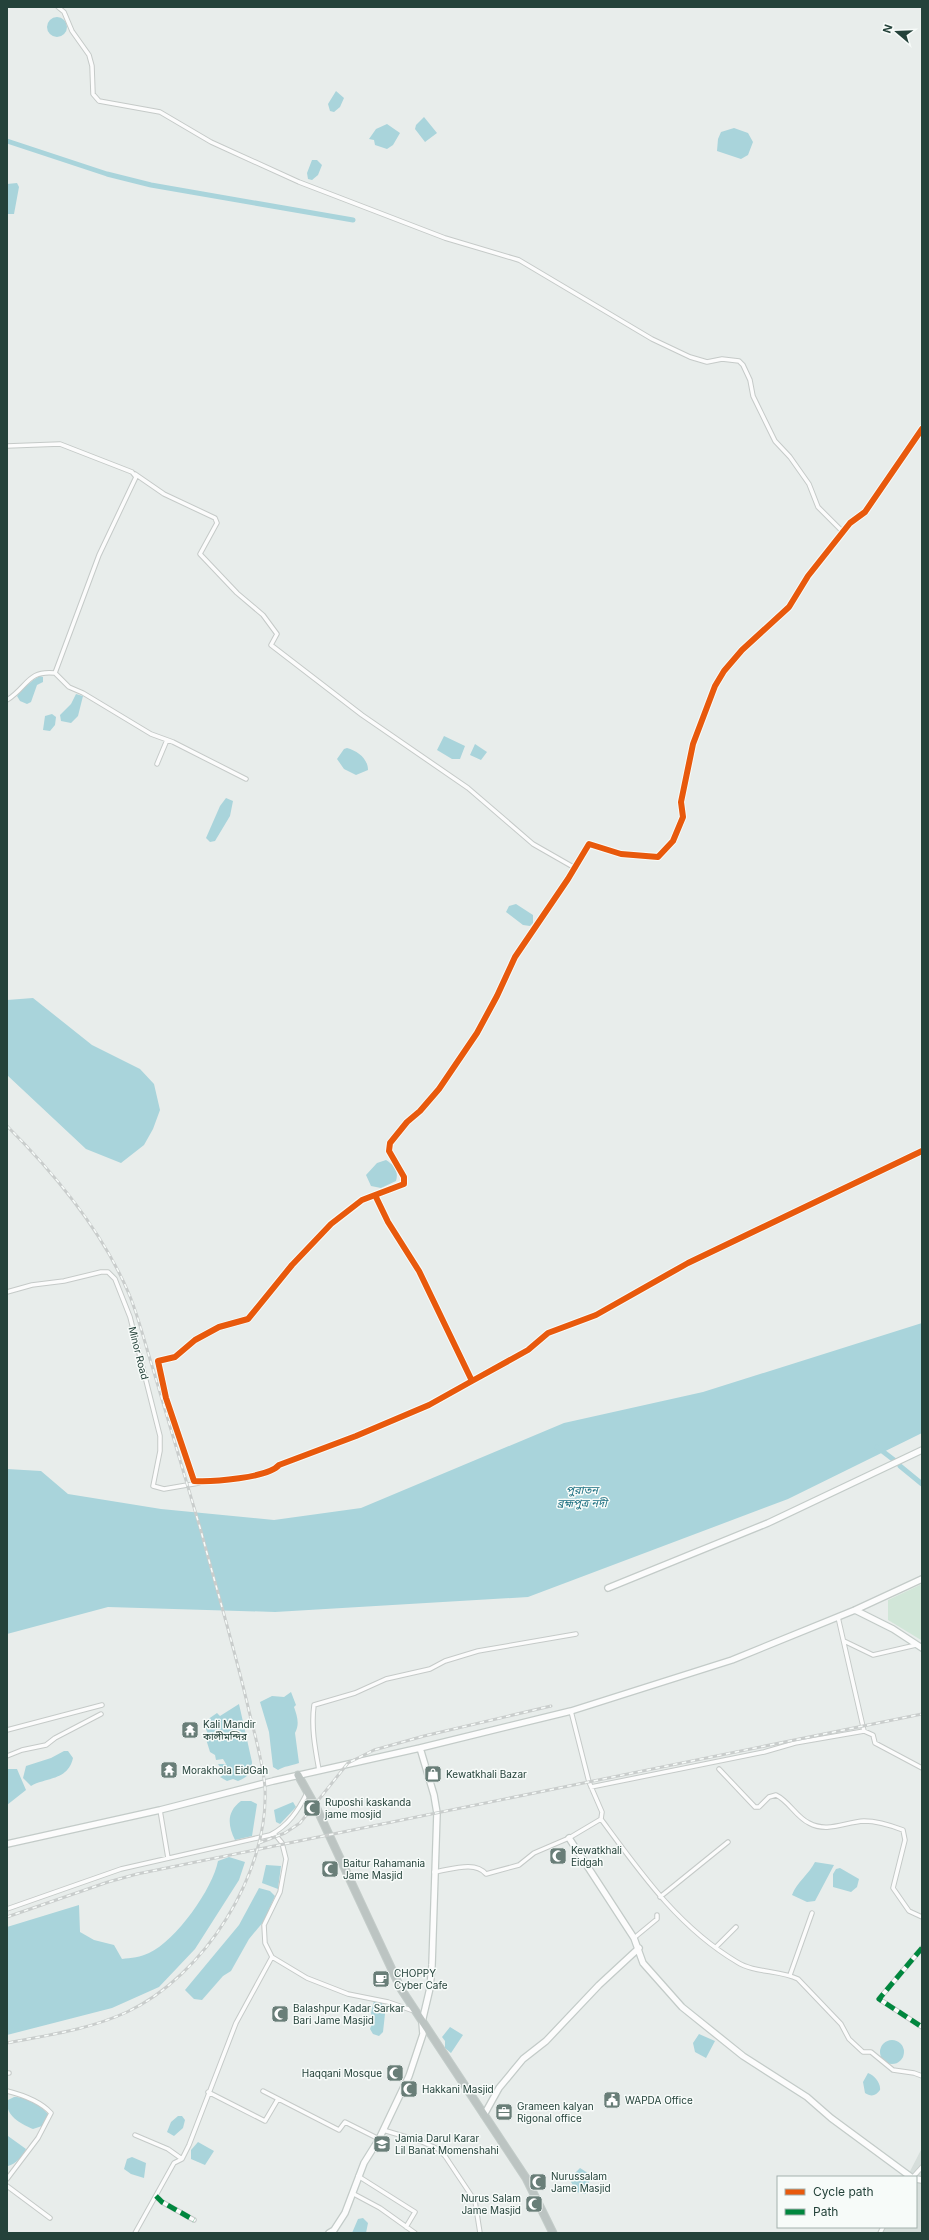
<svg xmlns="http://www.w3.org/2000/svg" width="929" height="2240" font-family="Inter,'Noto Sans Bengali',sans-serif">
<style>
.built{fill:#d6dedb}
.green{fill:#d1e6d8}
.water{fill:#a9d4db}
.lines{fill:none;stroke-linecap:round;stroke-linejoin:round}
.canal{stroke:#a9d4db;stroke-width:5}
.street-casing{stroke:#c5cac8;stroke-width:5.5}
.secondary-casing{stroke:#c3cbc8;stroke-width:8}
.highway-casing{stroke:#c3ccc9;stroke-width:9}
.street{stroke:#fcfcfc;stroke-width:3.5}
.secondary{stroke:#fcfcfc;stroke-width:5.5}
.highway{stroke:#bcc4c2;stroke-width:7}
.rail-casing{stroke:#c9cdcc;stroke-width:3}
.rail{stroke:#f7fbf9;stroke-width:1.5;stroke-dasharray:4.5;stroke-linecap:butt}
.quiet{stroke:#00873e;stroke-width:5;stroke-dasharray:10 5;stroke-linecap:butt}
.cycleway-casing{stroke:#f7fbf9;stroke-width:8}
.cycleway{stroke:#e8590c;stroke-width:6}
.labels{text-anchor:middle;stroke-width:3;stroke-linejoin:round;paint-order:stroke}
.street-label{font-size:10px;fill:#24423a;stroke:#f7fbf9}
.poi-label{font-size:10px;fill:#24423a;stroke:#f7fbf9;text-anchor:start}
.water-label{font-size:11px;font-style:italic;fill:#1c6f80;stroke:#f7fbf9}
</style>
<rect width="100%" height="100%" fill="#e8edeb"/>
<path class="built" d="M922,2148V2233H879L882,2227H916V2177H907Z"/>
<path class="green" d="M922,1584V1639L921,1640L888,1620V1600Z"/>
<path class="water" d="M47 27a10 10 0 1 1 20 0a10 10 0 1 1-20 0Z
M336,91L344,98L340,107L334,112L330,111L328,104Z
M424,117L437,133L425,142L415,129L416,125Z
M387,124L400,133L393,145L387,149L375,145L374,140L369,139L376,129Z
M734,128L748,133L753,142L748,155L741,159L717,151L718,139L721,132Z
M312,160H317L322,165L318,175L312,180L308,179L307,173Z
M17,183L19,187L14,214H7V184Z
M40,676L43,677V682L37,685L31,702L27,704L20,701L17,696C22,689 32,680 40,676Z
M76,694L83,696L78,716L71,723L61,721L60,715L71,704Z
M52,714L56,717L55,725L50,731L43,730L45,716Z
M444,736L465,746L460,759H452L437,750Z
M475,744L487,752L481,760L470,755Z
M347,748C358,751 368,759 368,770L356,775L344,769L337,759L344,749Z
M226,798L233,801L230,816L215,841L210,842L206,838L220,806Z
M516,904L533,915V923L530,926L523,925L506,912L509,906Z
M33,998L92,1045L140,1069L154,1084L160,1110L153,1129L144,1145L121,1163L86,1149L7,1075V1000Z
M386,1160C394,1165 399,1171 396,1181L381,1188L371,1186L366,1175L377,1163Z
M922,1323V1433L788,1499L528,1597L275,1612L108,1607L7,1634V1469L41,1471L68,1494L161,1509L274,1520L361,1508L564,1423L703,1392Z
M291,1692L296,1705L294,1707C297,1716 300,1724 295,1733L299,1763C291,1766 284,1766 278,1770L273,1767L269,1732L260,1702L272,1696L284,1697Z
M239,1704L252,1762C252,1773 248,1777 238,1781L233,1779L227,1781L220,1777L225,1774L218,1764H226L223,1759L216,1760L215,1755L210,1752L206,1739L209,1737L206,1729L203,1727L204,1722L217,1713L220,1716Z
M64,1751H68L73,1758C68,1781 46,1777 31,1786L23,1778L26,1766L51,1758Z
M7,1769H17L26,1790L7,1805Z
M241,1801H251L257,1804L252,1836L235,1840C228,1826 226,1812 241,1801Z
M293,1802L296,1807L280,1824L276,1822L274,1810Z
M229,1857L245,1862L239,1880L195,1949L159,1987L112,2008L7,2035V1927L79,1905L80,1932L94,1940L114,1945L122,1959C131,1958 141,1957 149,1953C176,1941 213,1888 218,1861Z
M815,1862L834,1865L815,1901L807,1902L792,1895C797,1882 809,1874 815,1862Z
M266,1865L281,1866L278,1889L262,1883Z
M840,1868L859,1879L857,1887L851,1892L833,1887V1874L836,1869Z
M259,1888L270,1891L275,1896L264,1921L249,1939L231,1971L223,1976L202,2000L194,1999L185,1990L239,1925Z
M374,2001L382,2003L385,2014L383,2032L379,2036L373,2034L370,2029L373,2021L371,2013Z
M450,2027L463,2035L451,2053L445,2048V2041L442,2037Z
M699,2034L715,2041L706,2058L695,2052L693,2043Z
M880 2052a12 12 0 1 1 24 0a12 12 0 1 1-24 0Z
M868,2073C874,2075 881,2083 880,2090C876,2096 871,2097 865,2093L863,2082Z
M14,2097C27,2096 40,2105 49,2115L42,2126L33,2129C22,2124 4,2116 8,2100Z
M178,2116H182L185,2120L183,2128L174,2136L167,2132L171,2122Z
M8,2136L26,2149C23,2156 16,2164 8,2166Z
M198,2142L214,2151L205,2165L191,2159V2150Z
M132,2157L146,2163L144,2178L131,2174L124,2169L127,2159Z
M580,2168L591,2175L586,2194L577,2192L571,2182L573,2175Z
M363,2218L368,2223L366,2233H352L358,2219Z"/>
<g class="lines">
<path class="canal" d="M7,141L107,174L151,185L353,220
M877,1447L894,1460
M900,1466L922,1484"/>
<defs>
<path id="street" d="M58,7L64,12L72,31L89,55L92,66L93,94L99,101L160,112L211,142L299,182L445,238L519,260L652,339L690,357L707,362L722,359L739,361L743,365L750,380L753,396L775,441L790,457L809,484L818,507L843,532
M7,446L60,444L132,472L136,477L99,555L55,673C27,670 28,687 7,700
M135,474L164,494L215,518L217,523L200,554L237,593L263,615L277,634L271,645L362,715L468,788L533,844L575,868
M55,673L69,687L83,693L151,734L173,742L246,779
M157,764L167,740
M375,1195L404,1184V1177L389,1151L390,1143L407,1122L420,1111L439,1089L477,1033L497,996L515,957L568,879L589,844L621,854L658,857L673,841L683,817L681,802L693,744L715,686L724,671L742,650L789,607L808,576L850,523L865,512L922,429
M7,1292L32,1285L64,1281L101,1272H108L115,1279L130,1317L160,1436V1451L153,1486L164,1489L199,1483
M472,1381L429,1405L356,1436L279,1465C268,1478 212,1482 194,1481L166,1398L158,1361L175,1357L195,1340L219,1327L248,1319L292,1265L331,1224L362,1200L375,1195L388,1222L419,1271L472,1381L528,1350L548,1333L596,1315L688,1263L922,1151
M838,1617L864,1731
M844,1641L873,1655L916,1645
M7,1730L102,1705
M7,1756L22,1750L46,1745L55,1738L101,1714
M719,1769L755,1807H759L769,1797L776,1795C789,1801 796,1817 809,1823C827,1833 845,1822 864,1821C877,1821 890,1825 903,1830L905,1840L893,1888L909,1911L922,1917
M319,1770C315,1748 311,1727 314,1705L355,1693L386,1679L430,1669L445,1661L478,1651L576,1634
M591,1787L764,1752L795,1743L864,1731L873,1735L875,1743L922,1768
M160,1810L168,1858
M601,1819C640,1872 678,1927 737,1962C754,1973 780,1970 798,1979L841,2024L849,2039L863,2052H871L893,2070L914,2073L922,2076
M274,1833L282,1843L286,1859L280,1892L264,1925L265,1943L272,1957L307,1978L348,1994L388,2002L414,2011
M434,1872C450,1870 475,1860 486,1874L519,1865L534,1853L569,1838L601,1819L602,1812L589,1782L571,1711
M660,1897L728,1842
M7,1909L121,1869L270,1835C288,1826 298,1811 307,1793
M634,1938L657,1919V1915
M716,1947L736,1927
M922,1948L879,1999L922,2027
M790,1975L812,1913
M7,2073H9
M7,2091C23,2095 40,2101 51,2113L38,2138L7,2179
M263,2091L339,2130L345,2122L379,2139
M208,2092L265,2121L278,2099
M383,2130L420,2141L438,2149L445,2156L475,2201L480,2233
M135,2135L168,2149L182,2159
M358,2176L415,2212L406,2227
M913,2177L922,2167
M7,2186L50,2218
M352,2193L380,2208L415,2233
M156,2196L162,2202L194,2220
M135,2233L174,2163L182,2159L189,2145L236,2023L272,1957
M880,2233L883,2227"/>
<path id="secondary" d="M608,1588L768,1523L922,1450
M855,1610L893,1629L922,1648
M569,1838L634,1938L643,1963L682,2007L743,2056L807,2097L831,2118L911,2177
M7,1844L160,1810L273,1781L420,1748L571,1711L732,1660L855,1610L922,1579
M484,2115L499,2088L523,2059L546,2041L599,1985L639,1948
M916,2179L922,2180
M329,2233L334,2230L345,2213L364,2163L379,2139L409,2076L423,2034L422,2022L430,1988L432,1965L437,1813L434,1795L420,1748"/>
<path id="highway" d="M298,1775L317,1809L401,1989L526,2178L553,2233"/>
</defs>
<use href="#street" class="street-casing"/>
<use href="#secondary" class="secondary-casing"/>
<use href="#highway" class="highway-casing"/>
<use href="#street" class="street"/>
<use href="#secondary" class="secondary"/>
<use href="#highway" class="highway"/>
<defs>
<path id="rail" d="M7,1126C55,1174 102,1230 129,1294C139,1318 145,1344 153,1369C169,1423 185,1477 201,1531C217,1591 235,1650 249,1711C255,1736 263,1762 265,1788C269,1874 204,1976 127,2012C88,2030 48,2035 7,2043
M259,1843L285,1833L300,1823L348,1763L374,1750L424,1736L551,1706
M7,1917L108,1882L137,1874L922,1714"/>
</defs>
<use href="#rail" class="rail-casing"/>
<use href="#rail" class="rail"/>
<path class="quiet" d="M922,1948L879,1999L922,2027
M156,2196L162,2202L194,2220"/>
<defs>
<path id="cycleway" d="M375,1195L404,1184V1177L389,1151L390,1143L407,1122L420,1111L439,1089L477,1033L497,996L515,957L568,879L589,844L621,854L658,857L673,841L683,817L681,802L693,744L715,686L724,671L742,650L789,607L808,576L850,523L865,512L922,429
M472,1381L429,1405L356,1436L279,1465C268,1478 212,1482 194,1481L166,1398L158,1361L175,1357L195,1340L219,1327L248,1319L292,1265L331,1224L362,1200L375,1195L388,1222L419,1271L472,1381L528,1350L548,1333L596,1315L688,1263L922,1151"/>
</defs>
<use href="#cycleway" class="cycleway-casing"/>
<use href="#cycleway" class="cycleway"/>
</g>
<defs>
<symbol id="temple-square" viewBox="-11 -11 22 22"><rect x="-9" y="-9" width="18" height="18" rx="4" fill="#697e78" stroke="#f7fbf9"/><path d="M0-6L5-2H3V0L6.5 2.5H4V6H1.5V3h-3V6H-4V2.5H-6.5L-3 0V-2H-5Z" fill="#fff"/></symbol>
<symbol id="shop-square" viewBox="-11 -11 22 22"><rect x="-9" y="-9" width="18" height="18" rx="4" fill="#697e78" stroke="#f7fbf9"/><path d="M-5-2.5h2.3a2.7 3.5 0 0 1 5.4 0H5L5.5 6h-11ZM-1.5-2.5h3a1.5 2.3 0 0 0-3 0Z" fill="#fff"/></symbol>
<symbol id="mosque-square" viewBox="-11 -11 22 22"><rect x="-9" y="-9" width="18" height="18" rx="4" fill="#697e78" stroke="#f7fbf9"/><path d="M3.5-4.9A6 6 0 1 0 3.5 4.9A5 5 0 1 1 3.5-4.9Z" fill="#fff"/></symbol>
<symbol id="cafe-square" viewBox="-11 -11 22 22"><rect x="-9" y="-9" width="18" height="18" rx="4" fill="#697e78" stroke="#f7fbf9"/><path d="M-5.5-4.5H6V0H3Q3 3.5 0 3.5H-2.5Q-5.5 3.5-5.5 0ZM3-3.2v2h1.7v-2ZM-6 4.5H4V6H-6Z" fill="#fff"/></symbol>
<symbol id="civic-square" viewBox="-11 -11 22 22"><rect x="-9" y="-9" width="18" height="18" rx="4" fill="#697e78" stroke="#f7fbf9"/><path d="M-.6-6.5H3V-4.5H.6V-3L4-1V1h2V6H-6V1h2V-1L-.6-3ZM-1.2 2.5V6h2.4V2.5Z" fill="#fff"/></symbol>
<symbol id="office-square" viewBox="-11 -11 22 22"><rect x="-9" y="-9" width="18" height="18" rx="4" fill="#697e78" stroke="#f7fbf9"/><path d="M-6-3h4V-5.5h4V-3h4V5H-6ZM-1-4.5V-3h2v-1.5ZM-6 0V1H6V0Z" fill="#fff"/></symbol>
<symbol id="school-square" viewBox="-11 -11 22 22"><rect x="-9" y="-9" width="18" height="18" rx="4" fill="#697e78" stroke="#f7fbf9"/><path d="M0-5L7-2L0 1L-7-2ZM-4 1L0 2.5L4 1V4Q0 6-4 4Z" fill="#fff"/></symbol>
</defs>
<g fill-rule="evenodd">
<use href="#temple-square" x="180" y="1720" width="20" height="20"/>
<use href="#temple-square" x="159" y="1760" width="20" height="20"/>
<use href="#shop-square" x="423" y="1764" width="20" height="20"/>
<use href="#mosque-square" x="302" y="1798" width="20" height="20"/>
<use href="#mosque-square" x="548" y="1846" width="20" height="20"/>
<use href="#mosque-square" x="320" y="1859" width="20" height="20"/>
<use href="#cafe-square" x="371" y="1969" width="20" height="20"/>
<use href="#mosque-square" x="270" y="2004" width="20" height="20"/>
<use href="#mosque-square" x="385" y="2063" width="20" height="20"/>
<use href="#mosque-square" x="399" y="2079" width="20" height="20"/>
<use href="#civic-square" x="602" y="2090" width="20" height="20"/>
<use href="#office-square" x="494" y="2102" width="20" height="20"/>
<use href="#school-square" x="372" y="2134" width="20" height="20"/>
<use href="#mosque-square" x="528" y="2172" width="20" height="20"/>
<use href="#mosque-square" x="524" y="2194" width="20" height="20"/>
</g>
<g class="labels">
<g class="street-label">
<text transform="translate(139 1353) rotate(76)" y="4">Minor Road</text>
</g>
<g class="poi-label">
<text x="203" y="1728">Kali Mandir<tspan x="203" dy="12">কালীমন্দির</tspan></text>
<text x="182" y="1774">Morakhola EidGah</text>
<text x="446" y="1778">Kewatkhali Bazar</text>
<text x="325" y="1806">Ruposhi kaskanda<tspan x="325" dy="12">jame mosjid</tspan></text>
<text x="571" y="1854">Kewatkhali<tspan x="571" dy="12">Eidgah</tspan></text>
<text x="343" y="1867">Baitur Rahamania<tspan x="343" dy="12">Jame Masjid</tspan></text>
<text x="394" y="1977">CHOPPY<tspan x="394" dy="12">Cyber Cafe</tspan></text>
<text x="293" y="2012">Balashpur Kadar Sarkar<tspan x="293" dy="12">Bari Jame Masjid</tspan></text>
<text x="382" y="2077" text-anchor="end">Haqqani Mosque</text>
<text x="422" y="2093">Hakkani Masjid</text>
<text x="625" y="2104">WAPDA Office</text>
<text x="517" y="2110">Grameen kalyan<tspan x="517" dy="12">Rigonal office</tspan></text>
<text x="395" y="2142">Jamia Darul Karar<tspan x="395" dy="12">Lil Banat Momenshahi</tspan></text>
<text x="551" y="2180">Nurussalam<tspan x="551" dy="12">Jame Masjid</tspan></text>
<text x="521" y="2202" text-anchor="end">Nurus Salam<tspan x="521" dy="12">Jame Masjid</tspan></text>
</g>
<g class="water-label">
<text x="582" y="1494">পুরাতন<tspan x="582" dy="13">ব্রহ্মপুত্র নদী</tspan></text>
</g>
</g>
<rect width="929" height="2240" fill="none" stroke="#24423a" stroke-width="16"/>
<rect x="777" y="2176" width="140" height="52" fill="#f7fbf9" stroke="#a3b1ad"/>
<rect x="785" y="2189" width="20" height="6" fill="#e8590c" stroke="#a3b1ad"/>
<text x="813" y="2196" font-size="12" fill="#24423a">Cycle path</text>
<rect x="785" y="2209" width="20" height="6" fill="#00873e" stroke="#a3b1ad"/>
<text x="813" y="2216" font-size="12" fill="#24423a">Path</text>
<g transform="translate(897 32) rotate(289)" stroke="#f7fbf9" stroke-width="3" paint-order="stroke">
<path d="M0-3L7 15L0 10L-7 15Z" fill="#24423a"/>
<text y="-6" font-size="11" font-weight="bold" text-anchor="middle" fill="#24423a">N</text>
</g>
</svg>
